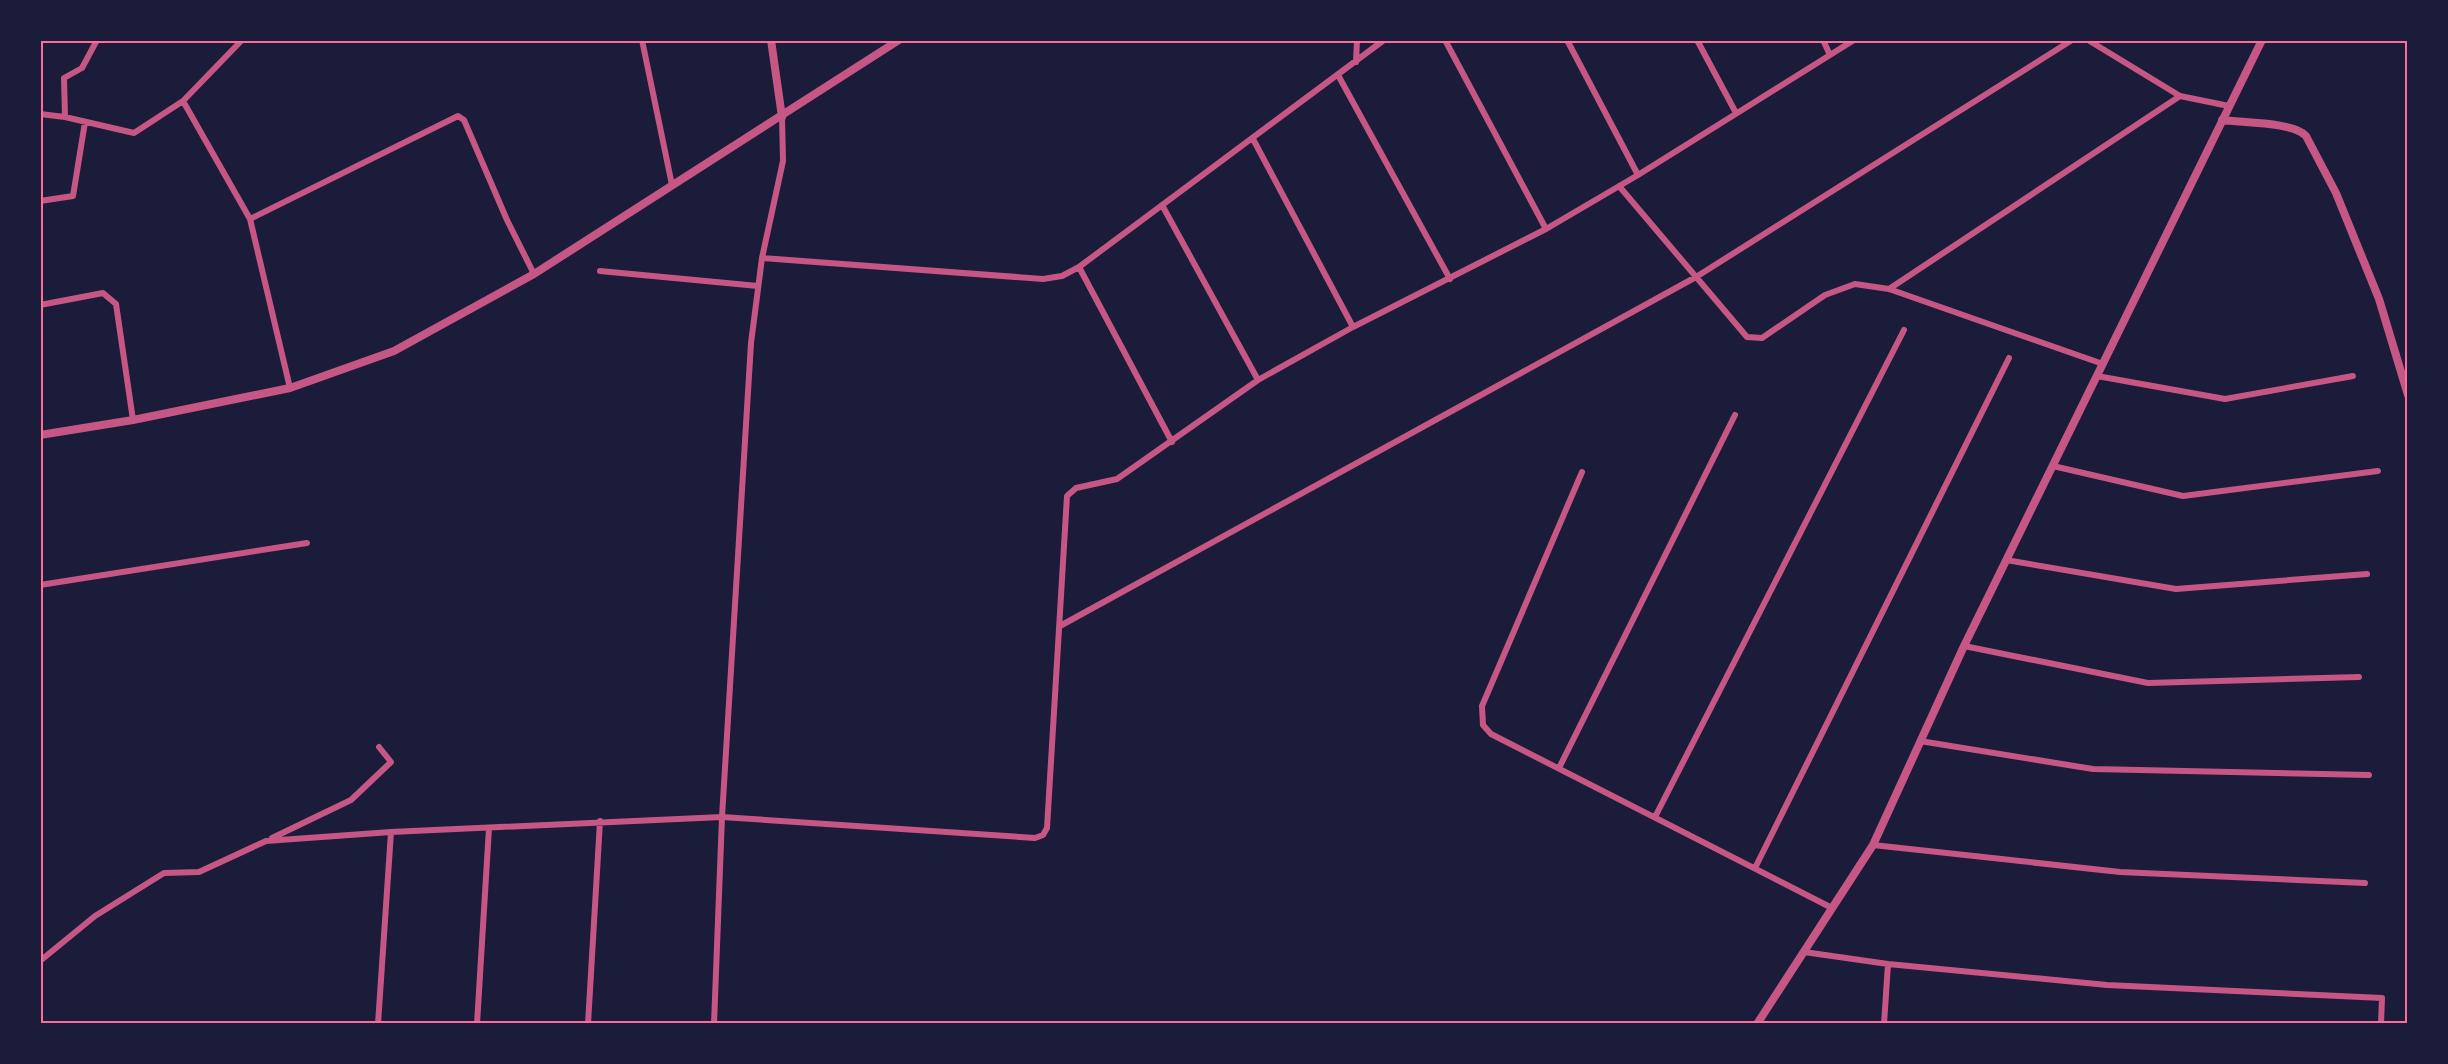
<svg xmlns="http://www.w3.org/2000/svg" width="2448" height="1064" font-family="'Work Sans',sans-serif">
<style>
.lines{fill:none;stroke-linecap:round;stroke-linejoin:round}
.minor{stroke:#c65784;stroke-width:6}
.tertiary{stroke:#c65784;stroke-width:8}
.neatline{fill:none;stroke:#ff6b9d;stroke-width:2}
</style>
<rect width="100%" height="100%" fill="#1b1b3a"/>
<g class="lines">
<path class="minor" d="M642,40L672,185
M1445,40L1546,229
M1567,40L1638,175
M1697,40L1736,113
M1823,40L1830,55
M2088,40L2180,96L2229,106
M1356,62L1357,40
M1338,75L1450,279
M183,101L250,219L290,388
M40,114L65,117L134,133L183,101L242,40
M65,117L64,78L82,68L97,40
M1253,139L1353,327
M1619,186L1747,337L1762,338L1825,295L1855,284L1889,289L2103,364
M40,201L73,196L85,122
M1162,205L1258,380
M250,219L458,116L464,120L507,220L534,274
M762,258L1043,279L1062,276L1079,267L1384,40
M1079,267L1172,442
M600,271L758,286
M1889,289L2180,96
M40,305L103,293L116,304L133,420
M2097,376L2225,399L2353,376
M2053,466L2183,496L2378,471
M1582,472L1482,706L1483,725L1491,734L1832,908
M2006,560L2176,589L2367,574
M40,585L307,543
M1060,626L1696,277L2072,40
M1964,646L2148,683L2359,677
M1920,741L2093,769L2369,775
M1559,768L1735,415
M1655,817L1904,330
M272,838L351,800L391,762L379,747
M1873,845L2120,872L2365,883
M1755,868L2009,358
M1804,952L1888,964L2107,985L2382,998L2381,1024
M40,961L95,916L164,873L199,872L266,841L391,832L722,817L1035,838L1043,835L1047,828L1067,496L1076,488L1117,479L1258,380L1353,327L1546,229L1638,175L1854,40
M378,1024L391,832
M477,1024L489,828
M588,1024L600,821
M714,1024L722,817L751,343L762,258L783,161L782,117
M1884,1024L1888,964"/>
<path class="tertiary" d="M771,40L782,117
M2222,120C2242,123 2294,122 2306,136L2336,193L2379,299L2408,395
M40,435L133,420L290,388L394,351L534,274L899,40
M1757,1024L1873,845L1964,646L2262,40"/>
</g>
<rect width="2448" height="1064" fill="none" stroke="#1b1b3a" stroke-width="84"/>
<rect x="42" y="42" width="2364" height="980" class="neatline"/>
</svg>
